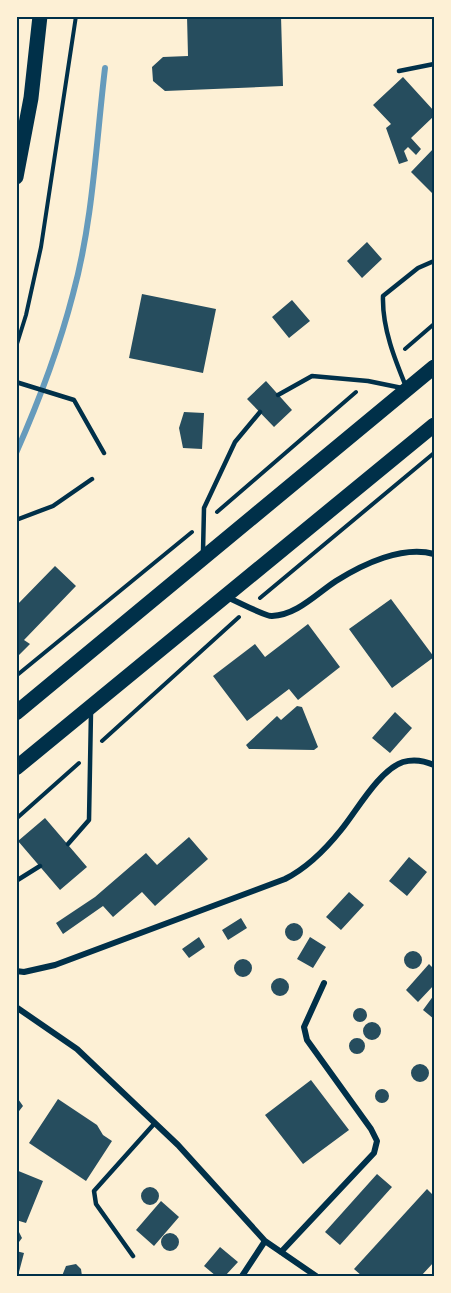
<svg xmlns="http://www.w3.org/2000/svg" width="451" height="1293" font-family="Commissioner,sans-serif">
<style>
.lines{fill:none;stroke-linecap:round;stroke-linejoin:round}
.stream{stroke:#669bbc;stroke-width:6}
.building{fill:#264d5e}
.path{stroke:#003049;stroke-width:4}
.service{stroke:#003049;stroke-width:4.5}
.minor{stroke:#003049;stroke-width:6}
.primary{stroke:#003049;stroke-width:15}
.neatline{fill:none;stroke:#003049;stroke-width:2}
</style>
<rect width="100%" height="100%" fill="#fdf0d5"/>
<g class="lines">
<path class="stream" d="M16,453C39,401 59,348 73,294C93,221 96,143 105,68"/>
</g>
<path class="building" d="M187,16H281L283,86L165,91L153,81L152,67L163,57L188,56Z
M403,77L434,111V116L411,138L421,149L416,155L408,147L404,151L408,161L399,164L386,128L391,124L373,105Z
M434,148V195L411,172Z
M367,242L382,259L362,278L347,261Z
M142,294L216,309L203,373L129,358Z
M292,300L310,321L289,338L272,317Z
M266,381L292,410L274,427L247,399Z
M184,412L204,413L202,449L183,448L179,428Z
M55,566L76,586L24,640L30,644L16,658V606Z
M391,599L434,657L392,688L349,629Z
M308,624L340,667L298,700L289,689L247,721L213,676L255,644L265,657Z
M297,706L302,707L318,747L314,750L249,749L246,745L277,716L281,720Z
M395,712L412,728L390,753L372,738Z
M45,818L87,867L60,890L18,841Z
M189,837L208,859L155,906L142,892L113,917L103,906L63,934L56,923L95,897L146,853L157,865Z
M409,857L427,872L407,896L389,881Z
M349,892L364,905L341,930L326,917Z
M241,918L247,928L228,940L222,930Z
M285 932a9 9 0 1 1 18 0a9 9 0 1 1-18 0Z
M199,937L205,947L189,958L182,949Z
M310,937L326,947L313,968L297,959Z
M404 960a9 9 0 1 1 18 0a9 9 0 1 1-18 0Z
M234 968a9 9 0 1 1 18 0a9 9 0 1 1-18 0Z
M429,964L434,969V985L418,1002L406,990Z
M271 987a9 9 0 1 1 18 0a9 9 0 1 1-18 0Z
M434,995V1019L423,1010Z
M353 1015a7 7 0 1 1 14 0a7 7 0 1 1-14 0Z
M363 1031a9 9 0 1 1 18 0a9 9 0 1 1-18 0Z
M349 1046a8 8 0 1 1 16 0a8 8 0 1 1-16 0Z
M411 1073a9 9 0 1 1 18 0a9 9 0 1 1-18 0Z
M311,1080L349,1130L303,1164L265,1115Z
M375 1096a7 7 0 1 1 14 0a7 7 0 1 1-14 0Z
M16,1096L23,1106L16,1115Z
M58,1099L97,1125L103,1135L112,1141L86,1181L29,1143Z
M16,1170L43,1181L26,1223L16,1220Z
M377,1174L392,1187L340,1245L325,1232Z
M141 1196a9 9 0 1 1 18 0a9 9 0 1 1-18 0Z
M427,1189L434,1196V1262L421,1276H362L354,1269Z
M161,1201L179,1217L154,1246L136,1230Z
M16,1226L22,1238L16,1246Z
M161 1242a9 9 0 1 1 18 0a9 9 0 1 1-18 0Z
M220,1247L238,1262L225,1276H216L204,1266Z
M16,1251L24,1253L19,1272H16Z
M76,1264L81,1269L82,1276H62L66,1266Z"/>
<g class="lines">
<path class="path" d="M16,347L26,315L41,247L76,16
M405,349L434,324
M217,512L356,392
M260,598L434,453
M16,676L192,532
M102,741L239,617
M16,819L79,763"/>
<path class="service" d="M399,71L434,64
M16,382L74,400L104,453
M278,395L312,376L368,381L407,389C395,360 382,328 383,296L418,268L434,261
M16,520L53,506L92,479
M203,552L204,508L235,442L260,412
M68,844L89,820L91,712
M16,881L40,866
M133,1256L96,1204L94,1191L154,1124"/>
<path class="minor" d="M226,597C235,600 266,617 272,616C297,615 316,594 336,581C363,564 403,545 434,554
M16,971L24,972L55,965L285,879C307,868 325,850 341,830C356,812 379,770 403,762C413,759 425,761 434,765
M16,1007L77,1049L178,1145L265,1241L242,1276
M265,1241L316,1276
M281,1252L374,1153L377,1141L371,1129L307,1040L304,1027L324,983"/>
<path class="primary" d="M16,177L31,98L40,16
M16,713L434,367
M16,768L434,425"/>
</g>
<rect width="451" height="1293" fill="none" stroke="#fdf0d5" stroke-width="36"/>
<rect x="18" y="18" width="415" height="1257" class="neatline"/>
</svg>
